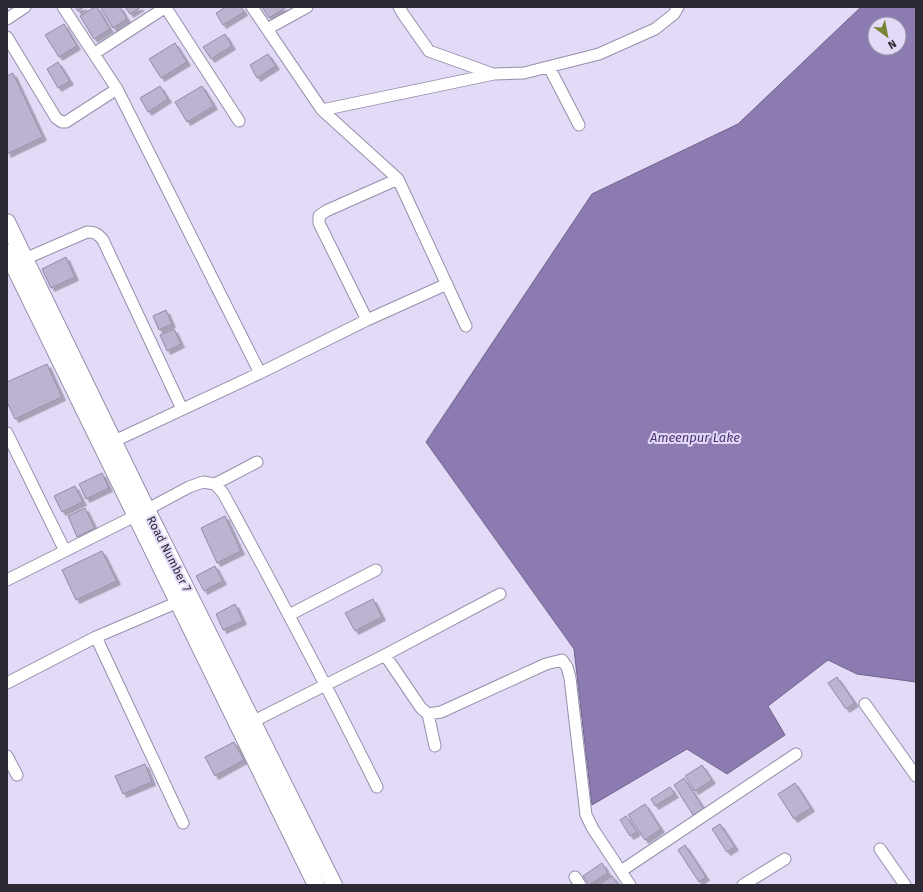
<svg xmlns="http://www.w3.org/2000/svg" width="923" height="892" font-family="'Fira Sans',sans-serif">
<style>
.water{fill:#8c7bb1;stroke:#70638c;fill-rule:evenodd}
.building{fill:#bbb3cf;stroke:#938ba6;filter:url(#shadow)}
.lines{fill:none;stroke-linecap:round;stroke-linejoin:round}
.street-casing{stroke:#968faa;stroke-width:13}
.secondary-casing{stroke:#968faa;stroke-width:18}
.street{stroke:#fff;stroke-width:11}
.secondary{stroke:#fff;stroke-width:16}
.labels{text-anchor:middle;stroke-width:4;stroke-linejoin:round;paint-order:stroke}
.street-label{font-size:12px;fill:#2e2a35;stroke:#e2daf7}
.water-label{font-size:13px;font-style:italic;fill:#4a3175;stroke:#e2daf7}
</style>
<defs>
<filter id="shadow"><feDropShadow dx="3.5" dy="3.5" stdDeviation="0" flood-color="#0004"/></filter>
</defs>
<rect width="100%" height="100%" fill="#e2daf7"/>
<path class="water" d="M861,7H916V682L857,674L828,660L768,706L785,735L727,774L687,749L592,805L574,649L426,442L592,194L738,124ZM875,24H899V48H875Z"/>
<path class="building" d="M75,7H84L78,11Z
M95,7H97L110,29L94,39L80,16Z
M104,7H120L127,19L113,28L101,8Z
M125,7H141L130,14Z
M226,7H241L244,12L223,25L216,13Z
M262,7H285V8L269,18Z
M64,24L77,46L59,57L45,35Z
M225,34L232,46L211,59L203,47Z
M175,43L187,62L161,78L149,59Z
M268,54L276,66L257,78L250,65Z
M58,62L70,81L58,88L47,69Z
M13,73L43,137L7,154V76Z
M160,86L168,99L148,112L140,98Z
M202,86L214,106L187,122L175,102Z
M66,257L75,277L51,288L42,269Z
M166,310L172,324L159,330L153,316Z
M174,329L181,344L167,351L160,335Z
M47,364L62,397L15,419L7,402V382Z
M102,473L109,488L86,499L79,484Z
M75,486L83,502L62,512L54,496Z
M85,508L95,528L77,537L68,516Z
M225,516L241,551L217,563L201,528Z
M102,551L117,581L76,600L62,570Z
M215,566L223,581L204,591L196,576Z
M373,599L382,617L355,631L345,613Z
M235,604L243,621L223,630L216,614Z
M837,677L855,703L846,709L828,683Z
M234,742L244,760L215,776L205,757Z
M145,764L152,782L123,794L115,776Z
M702,765L712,780L695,791L685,776Z
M684,778L704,809L693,815L674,785Z
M795,783L811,808L794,819L778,794Z
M670,787L675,794L655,806L651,799Z
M645,804L661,829L645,840L628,815Z
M626,816L637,832L630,836L620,820Z
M720,824L735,847L727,852L712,829Z
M685,845L706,877L699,882L678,850Z
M602,863L608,873L589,885L583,876Z
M612,876L619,885H598Z"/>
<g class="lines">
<defs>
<path id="street" d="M63,7L117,89L260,373
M252,7L322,110L398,179L466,326
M399,7L403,14L429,51L493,74
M166,8L239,121
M7,19L25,7
M267,29L307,7
M7,37L56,118L62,122H66L117,89
M95,53L166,7
M549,67L579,125
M322,110L494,74L524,73L599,54L655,29L674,14L678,7
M20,261L87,232C95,232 98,234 103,240L182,409
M367,320L319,223V216L326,211L398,179
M7,433L65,551
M108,444L260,373L367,320L447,284
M215,484L257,462
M7,580L135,516L189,487L203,482L215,484L223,493C276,590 328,688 377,787
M289,615L376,570
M96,637L183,823
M385,655L421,708L428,714L441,712L546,664L562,660L567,667L570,678L586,815L593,829L630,885
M7,683L96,637L183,600
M865,704L916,776
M428,714L435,746
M248,724L385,655L500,594
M7,756L17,775
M880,849L905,885
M621,871L796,754
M575,877L580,885
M743,885L785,859"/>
<path id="secondary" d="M7,222L147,510L334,885
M7,252L316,885"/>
</defs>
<use href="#street" class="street-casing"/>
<use href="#secondary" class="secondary-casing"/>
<use href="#street" class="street"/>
<use href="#secondary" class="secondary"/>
</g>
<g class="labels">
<g class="street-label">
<text transform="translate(169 554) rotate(63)" y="4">Road Number 7</text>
</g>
<g class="water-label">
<text x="695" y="442">Ameenpur Lake</text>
</g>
</g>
<rect width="923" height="892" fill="none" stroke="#2e2a35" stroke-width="16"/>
<g transform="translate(887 36) rotate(148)"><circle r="19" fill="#e2daf7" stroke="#9a94a9"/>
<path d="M0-3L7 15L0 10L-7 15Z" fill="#768433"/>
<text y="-6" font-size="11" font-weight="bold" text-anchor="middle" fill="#2e2a35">N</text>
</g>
</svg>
